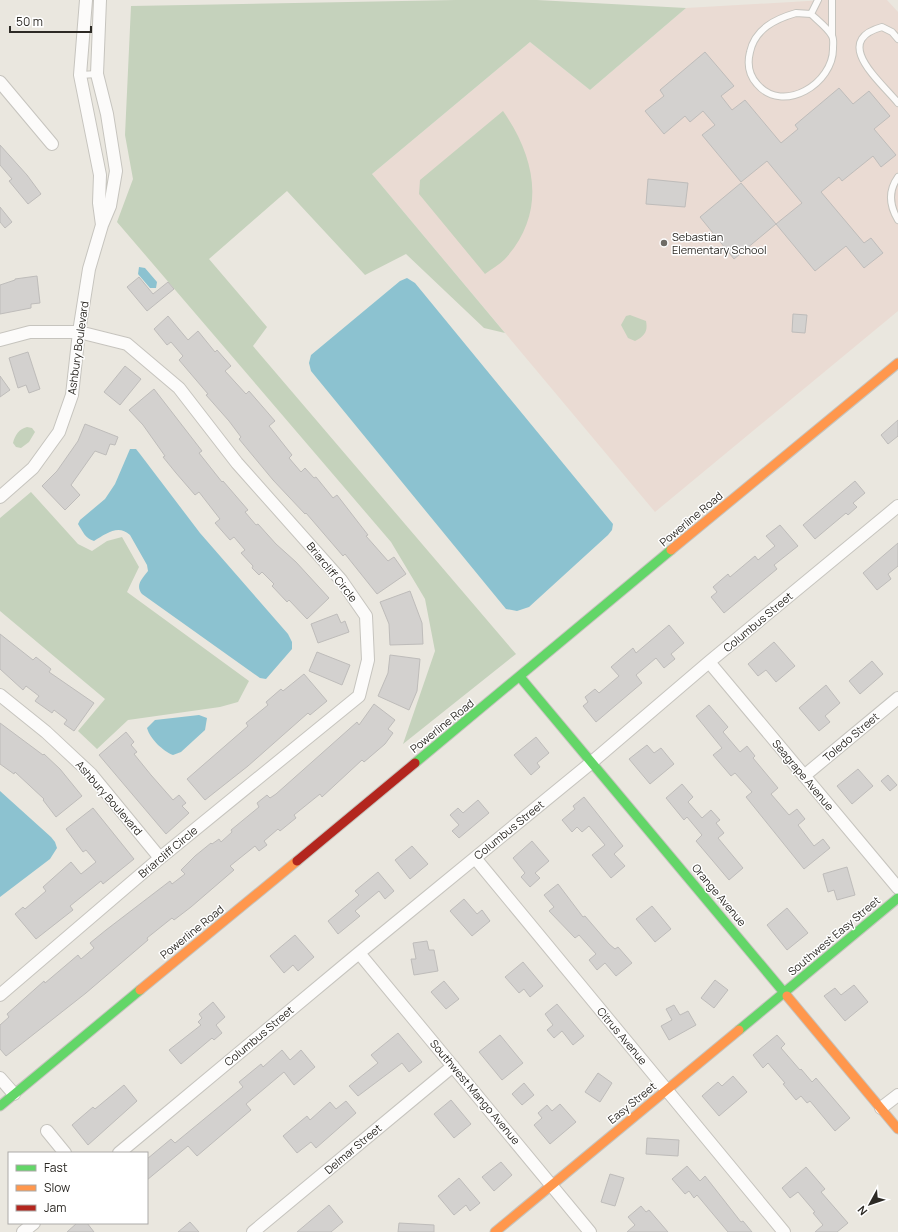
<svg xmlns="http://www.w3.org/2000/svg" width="898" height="1232" font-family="Manrope,sans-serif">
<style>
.education{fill:#eadbd3}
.green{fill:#c5d2bc}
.water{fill:#8cc2d0}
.building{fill:#d3d1cf;stroke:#bebcba}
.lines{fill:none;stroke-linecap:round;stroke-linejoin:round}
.lane-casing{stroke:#c6c4be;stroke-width:8}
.street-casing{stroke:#c6c4be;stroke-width:14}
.fast-casing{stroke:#c6c4be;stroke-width:11}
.slow-casing{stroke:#c6c4be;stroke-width:11}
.jam-casing{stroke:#c6c4be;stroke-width:11}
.lane{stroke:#fcfbfa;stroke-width:6}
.street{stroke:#fcfbfa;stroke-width:12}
.fast{stroke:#63d668;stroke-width:9}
.slow{stroke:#ff974d;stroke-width:9}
.jam{stroke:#b3261e;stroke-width:9}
.poi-dot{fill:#6f6c66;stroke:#fff;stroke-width:1.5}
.labels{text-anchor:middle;stroke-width:3;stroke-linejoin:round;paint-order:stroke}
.poi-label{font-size:11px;fill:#2d2a25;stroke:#fff;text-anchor:start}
.street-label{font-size:11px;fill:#2d2a25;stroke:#fff}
</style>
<rect width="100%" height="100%" fill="#eae7df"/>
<path class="education" d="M825,0H887L898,12V311L655,512L372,174L530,42L590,90L686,8Z"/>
<path class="green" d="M456,0H537L686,8L590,90L530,42L372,174L505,333L484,328L406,254L365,275L287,191L209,259L267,327L253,346L516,654L403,744L435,651L425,599L391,542L117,222L133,179L125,135L131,6Z
M503,111C536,158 547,213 505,259C499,265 491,269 485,274L419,194L420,180Z
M630,315L646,321C648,331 645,336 635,341L628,338L621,325L626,316Z
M27,427L32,428L35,432L29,442L21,448L16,447L13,443C15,435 19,429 27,427Z
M31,492L78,544L92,551L107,541L122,537L139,567L127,592L249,681L238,702L220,707L128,720L97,749L78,731L105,699L0,611V518Z"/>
<path class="water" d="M139,267L145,268L157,282L156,288H150L138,274Z
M407,278L415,283L613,524L612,530L608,535L529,607L517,611L506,609L311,371L309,363L311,355L400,281Z
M130,449H136L140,454L200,533L288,634L292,642V649L266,679L260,678L142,594C135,585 142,579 148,571L147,565L130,535C118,524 106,534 94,541C85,538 83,532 78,524L80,520L105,499L115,484Z
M199,715L207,718L205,730L181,752L173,755C163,751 150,739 147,728L155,720Z
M0,791L51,837L55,842L57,848L50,859L0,897Z"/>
<path class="building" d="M705,52L734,86L721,96L732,110L745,100L781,143L798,129L795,125L839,88L853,104L869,91L890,116L874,129L896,155L881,167L873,156L842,181L839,177L821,192L864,243L871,238L883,253L864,268L846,246L815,271L776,224L802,203L767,161L741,182L702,135L715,125L703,111L690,122L685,116L664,134L645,111L664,96L660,90Z
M0,145L27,175L41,194L28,204L9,181L12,179L0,165Z
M648,179L688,183L685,207L646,204Z
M741,183L776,224L734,259L700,217Z
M0,207L12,222L5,228L0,222Z
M37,276L40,303L31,304V308L0,314V285L15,280V279Z
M139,277L153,294L168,282L174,289L147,311L127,287Z
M793,314L807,315L805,333L792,332Z
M168,316L188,340L198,331L215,352L217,350L231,366L225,371L246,394L249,391L275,421L269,426L292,455L289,458L301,472L305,468L314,478L316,477L333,498L337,495L368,535L366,536L388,561L394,557L406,574L377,594L345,554L343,556L306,513L305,514L273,480L239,439L241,437L229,421L206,395L208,394L179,360L183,356L171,342L167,345L154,329Z
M28,352L40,389L29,393L26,385L18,388L9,358Z
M125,366L141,379L120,405L104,392Z
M0,376L10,390L0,397Z
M154,389L202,451L199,453L222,482L223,481L248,510L245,512L256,525L258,524L276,544L296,562L329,598L307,619L289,600L287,602L272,586L274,584L262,572L259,575L252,568L253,566L241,553L245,550L234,537L230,540L215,523L220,519L199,492L195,495L176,473L163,457L165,456L143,425L129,410Z
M898,420V436L888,444L881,435Z
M85,424L118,437L115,445L110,444L106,455L95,451L71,485L80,495L65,510L42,486L57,471L78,441Z
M855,481L865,493L853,503L857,507L848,515L846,513L815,539L803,525Z
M780,525L798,546L774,565L777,569L724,613L711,597L717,592L713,587L728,574L730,577L755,556L758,560L775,546L766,536Z
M898,543V566L888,574L891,579L877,590L863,573Z
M410,591L422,623L423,644L390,645L389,624L380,602Z
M337,614L341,623L345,621L349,632L318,643L311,624Z
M669,625L684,643L671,654L675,659L664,668L656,658L636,675L642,683L596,722L583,706L588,702L585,697L595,689L599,693L619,676L611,667L633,648L636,653Z
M0,634L33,660L36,657L51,669L49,672L94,703L74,731L64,724L67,720L54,710L52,713L35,701L39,696L26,686L23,690L0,669Z
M774,642L795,666L776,682L766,670L758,676L748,664Z
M317,652L350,665L342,685L309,671Z
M390,655L420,659L417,691L409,710L378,696L388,673Z
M872,661L883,674L860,694L849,681Z
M304,674L327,701L310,715L308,713L248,766L205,800L187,779L248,726L246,723L268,705L266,702L281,689L283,691Z
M826,685L840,703L825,716L830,722L819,731L799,708Z
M374,704L395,720L388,729L393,733L385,744L364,762L362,760L322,797L320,794L294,815L296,818L280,831L278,829L264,841L267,845L259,851L255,846L230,866L234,870L191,907L174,920L172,918L147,938L148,940L86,993L6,1056L0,1049V1025L9,1017L7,1014L44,981L45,983L78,955L81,959L94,948L90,943L106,930L170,881L172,884L185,874L181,870L195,856L211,843L212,844L219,839L221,842L232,832L231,830L259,807L257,803L267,795L270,798L276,794L357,722L359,725Z
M709,705L728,727L723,732L740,752L747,746L755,756L753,758L778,788L771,794L789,815L797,809L805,819L798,825L814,846L823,839L830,848L804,869L746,797L752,792L735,773L731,776L713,755L722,748L696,716Z
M0,723L43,755L44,754L60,769L82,796L56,817L43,800L44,799L15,772L14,774L0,764Z
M126,732L134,742L131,745L137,752L134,754L151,775L173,800L179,795L186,803L182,806L189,813L166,834L99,755Z
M536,737L549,753L537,763L540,767L531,775L514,755Z
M647,745L654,753L661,748L674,764L650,784L629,759Z
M858,769L873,786L852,804L837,786Z
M888,775L897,785L890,791L881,781Z
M682,784L693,797L688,802L702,818L711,810L720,820L716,823L724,833L718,838L743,868L729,880L696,841L702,835L687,817L684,820L666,798Z
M584,797L623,846L614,854L625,866L611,878L592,855L605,845L589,826L582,832L577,827L572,832L562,820L575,809L573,806Z
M478,800L489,813L459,838L452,831L459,825L450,815L458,808L463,813Z
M93,808L134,859L103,884L101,881L70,906L73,910L36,939L15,914L23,907L25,909L46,891L43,887L71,862L81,874L96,862L86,850L83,852L66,829Z
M532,841L549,861L535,873L540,878L530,887L521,877L525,873L513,858Z
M412,846L428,864L410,879L395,860Z
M847,867L855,895L837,900L834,890L828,892L823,874Z
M378,872L394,891L385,899L379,891L355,911L360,916L338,934L328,921L359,895L355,891Z
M558,884L583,917L585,916L609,944L615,949L618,947L632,963L616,976L605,963L597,970L589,960L596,954L579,935L575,938L549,911L554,907L544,895Z
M464,899L477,914L482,910L490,921L472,936L450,911Z
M652,906L671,929L655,942L636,919Z
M787,908L808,933L787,950L767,925Z
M295,935L314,957L298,971L293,965L284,973L270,956Z
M427,941L429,950H434L438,971L414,975L411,959H416L413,943Z
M523,962L543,986L530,997L524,989L519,993L505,977Z
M715,980L728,990L714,1008L701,998Z
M444,981L459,999L446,1009L431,992Z
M854,985L868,1002L845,1021L824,996L835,988L841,995Z
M213,1002L225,1017L216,1025L222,1033L214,1040L212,1038L181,1064L169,1050L201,1025L198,1022L202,1018L199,1014Z
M557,1004L584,1036L573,1045L562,1031L554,1038L547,1030L553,1025L545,1014Z
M674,1005L680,1015L688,1011L696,1025L669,1040L661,1026L672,1020L666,1009Z
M398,1033L422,1062L409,1072L402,1063L358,1096L349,1086L378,1063L371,1055Z
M500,1035L523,1063L502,1080L479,1052Z
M777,1035L785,1044L781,1048L800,1070L801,1069L812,1082L816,1078L850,1118L835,1131L810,1101L807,1103L801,1096L796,1100L783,1084L785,1083L768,1063L763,1068L753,1055Z
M282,1050L290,1060L301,1050L315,1067L294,1085L284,1072L246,1104L251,1110L197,1156L188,1146L147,1180V1159L171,1139L175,1143L243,1087L239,1082L261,1064L263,1067Z
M598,1073L612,1083L600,1102L585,1092Z
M733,1076L747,1092L719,1116L702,1096L718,1082L722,1086Z
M524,1083L534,1095L522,1105L512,1094Z
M124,1085L137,1101L88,1145L72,1125L93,1107L95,1109Z
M451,1100L471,1124L454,1138L434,1114Z
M346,1101L356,1113L316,1148L311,1142L297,1153L283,1136L307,1116L310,1120L330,1102L336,1109Z
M560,1104L576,1122L550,1144L534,1125L542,1118L538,1113L547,1105L552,1111Z
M647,1138L679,1140L678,1156L646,1154Z
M501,1162L512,1175L494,1191L482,1177Z
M687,1166L700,1181L705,1176L741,1222L743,1221L752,1232H728L697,1195L694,1198L689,1191L685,1194L672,1179Z
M806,1167L825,1189L821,1192L848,1223L837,1232H815L823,1225L813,1213L815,1212L798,1192L790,1198L782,1188Z
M610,1174L624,1178L615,1206L601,1202Z
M459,1178L480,1203L470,1211L466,1205L454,1215L438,1196Z
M329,1205L343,1222L331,1232H297Z
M641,1206L646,1212L649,1210L668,1232H627L635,1225L628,1217Z
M190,1222L199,1232H178Z
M77,1223H87L94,1232H67Z
M399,1223L434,1225V1232H398Z"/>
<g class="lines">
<defs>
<path id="lane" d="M796,13L811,14C817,20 828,28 832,36C834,39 833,45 833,48C834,83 783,115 757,84C749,75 747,64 750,52C755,29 775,19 796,13Z
M811,14L818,0
M832,36V0
M898,39L892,32L882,27C831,41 880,81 898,103
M80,75L97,74
M898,177C888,191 889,205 898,220"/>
<path id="street" d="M86,0L80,75L100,175L99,203L102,225
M0,82L52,144
M0,340L30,332H79L127,344L179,388L237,463L341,580L366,616L368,660L359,696L160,858L0,995
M0,497L33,468L59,432L72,395L79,332L89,269L102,225L110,206L116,171L107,114L97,74L100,0
M709,662L898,888
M0,695L46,732L91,774L160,858
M804,776L898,698
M475,858L784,1232
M359,953L590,1232
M0,1078L14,1094
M881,1108L898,1095
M47,1131L65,1153
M119,1153L359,953L592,762L709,662L898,506
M23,1232L34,1223
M253,1232L453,1066"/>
<path id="fast" d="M520,677L787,996
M415,763L671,550
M739,1030L898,898
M0,1106L140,990"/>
<path id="slow" d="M671,550L898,363
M140,990L297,861
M787,996L898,1129
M495,1232L739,1030"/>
<path id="jam" d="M297,861L415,763"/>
</defs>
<use href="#lane" class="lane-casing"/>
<use href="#street" class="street-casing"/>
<use href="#fast" class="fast-casing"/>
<use href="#slow" class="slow-casing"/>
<use href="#jam" class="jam-casing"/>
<use href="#lane" class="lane"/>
<use href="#street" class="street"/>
<use href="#fast" class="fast"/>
<use href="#slow" class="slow"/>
<use href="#jam" class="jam"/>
</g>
<circle class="poi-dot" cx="664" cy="243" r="4"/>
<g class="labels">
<g class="poi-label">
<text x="672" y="241">Sebastian<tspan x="672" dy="13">Elementary School</tspan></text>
</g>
<g class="street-label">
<text transform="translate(78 348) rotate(-82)" y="4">Ashbury Boulevard</text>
<text transform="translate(691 519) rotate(-40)" y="4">Powerline Road</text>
<text transform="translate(332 572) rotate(51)" y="4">Briarcliff Circle</text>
<text transform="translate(758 622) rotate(-40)" y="4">Columbus Street</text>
<text transform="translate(442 726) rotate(-39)" y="4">Powerline Road</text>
<text transform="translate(851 737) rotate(-40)" y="4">Toledo Street</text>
<text transform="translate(803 775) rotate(50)" y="4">Seagrape Avenue</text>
<text transform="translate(109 798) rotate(49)" y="4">Ashbury Boulevard</text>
<text transform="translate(509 830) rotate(-39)" y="4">Columbus Street</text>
<text transform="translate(168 852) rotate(-40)" y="4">Briarcliff Circle</text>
<text transform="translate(719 895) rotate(50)" y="4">Orange Avenue</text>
<text transform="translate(192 932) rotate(-39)" y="4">Powerline Road</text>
<text transform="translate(834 936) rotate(-40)" y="4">Southwest Easy Street</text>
<text transform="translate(259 1036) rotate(-40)" y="4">Columbus Street</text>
<text transform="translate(622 1036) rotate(50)" y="4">Citrus Avenue</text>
<text transform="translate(475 1092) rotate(50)" y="4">Southwest Mango Avenue</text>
<text transform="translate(632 1103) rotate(-39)" y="4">Easy Street</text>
<text transform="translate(353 1149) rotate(-40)" y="4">Delmar Street</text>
</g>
</g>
<rect x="8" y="1152" width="140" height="72" fill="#ffffff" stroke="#abaaa8"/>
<rect x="16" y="1165" width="20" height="6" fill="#63d668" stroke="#abaaa8"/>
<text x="44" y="1172" font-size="12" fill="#2d2a25">Fast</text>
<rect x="16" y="1185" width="20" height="6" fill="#ff974d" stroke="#abaaa8"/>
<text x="44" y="1192" font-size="12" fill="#2d2a25">Slow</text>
<rect x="16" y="1205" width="20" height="6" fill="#b3261e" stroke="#abaaa8"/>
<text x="44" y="1212" font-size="12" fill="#2d2a25">Jam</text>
<g transform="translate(870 1204) rotate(230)" stroke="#ffffff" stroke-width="3" paint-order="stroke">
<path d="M0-3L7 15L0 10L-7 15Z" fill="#2d2a25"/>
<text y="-6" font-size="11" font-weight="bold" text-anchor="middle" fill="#2d2a25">N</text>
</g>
<path d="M10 26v6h81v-6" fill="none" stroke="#2d2a25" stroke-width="2"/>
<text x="16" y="26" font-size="12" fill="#2d2a25" stroke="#ffffff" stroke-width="3" paint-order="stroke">50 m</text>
</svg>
